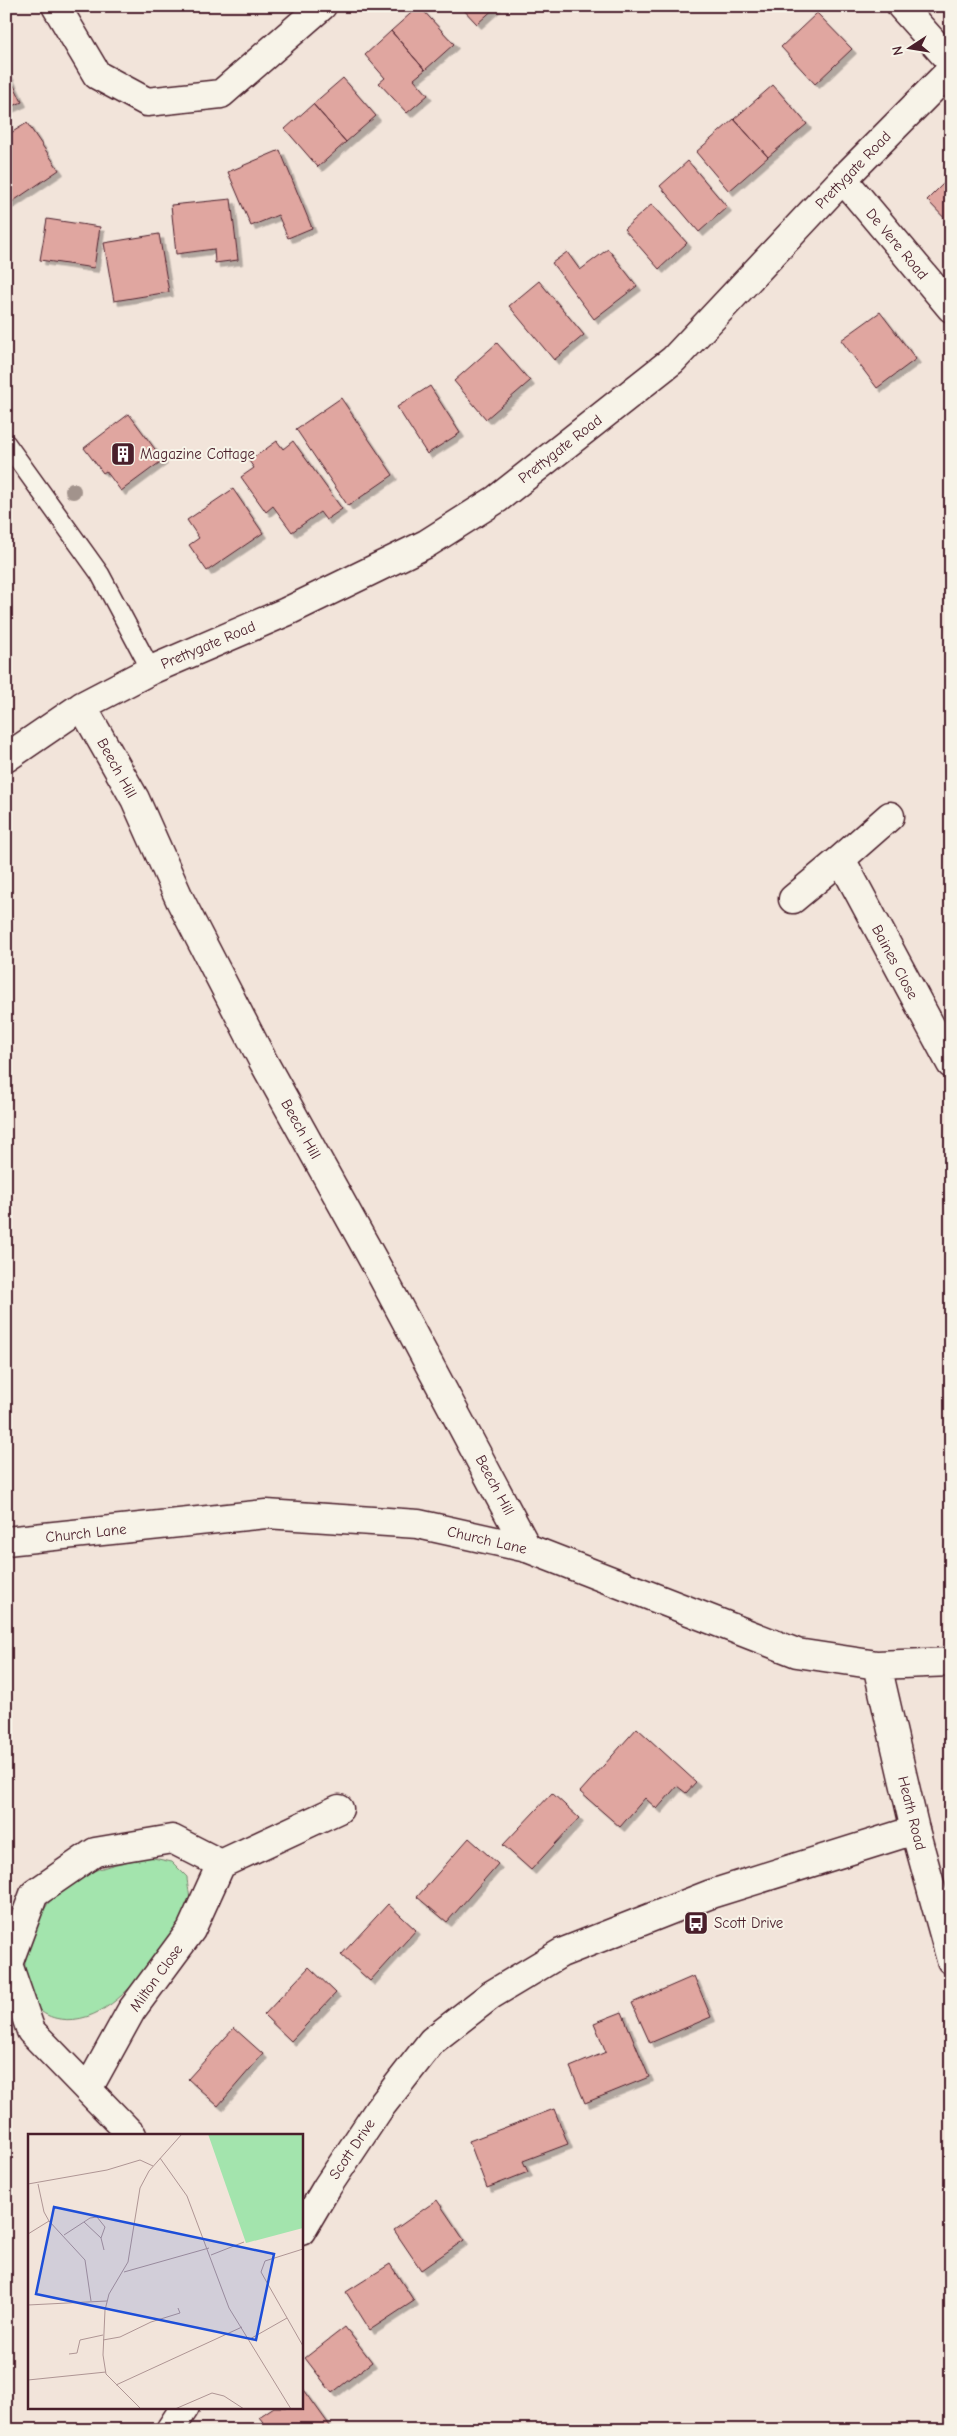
<svg xmlns="http://www.w3.org/2000/svg" width="957" height="2436" viewBox="0 0 957 2436" font-family="'Comic Neue',sans-serif">
<style>
.green{fill:#a3e4ad;stroke:#76826c}
.building{fill:#e0a6a0;stroke:#4a1f2b;filter:url(#shadow)}
.lines{fill:none;stroke-linecap:round;stroke-linejoin:round}
.service-casing{stroke:#4a1f2b;stroke-width:21}
.minor-casing{stroke:#4a1f2b;stroke-width:31}
.tertiary-casing{stroke:#4a1f2b;stroke-width:31}
.service{stroke:#f7f3e8;stroke-width:18}
.minor{stroke:#f7f3e8;stroke-width:28}
.tertiary{stroke:#f7f3e8;stroke-width:28}
.tree{fill:#a2938c}
.labels{text-anchor:middle;stroke-width:4;stroke-linejoin:round;paint-order:stroke}
.street-label{font-size:15px;fill:#4a1f2b;stroke:#f7f3e8}
.poi-label{font-size:15px;fill:#4a1f2b;stroke:#f7f3e8;text-anchor:start}
.inset-road{fill:none;stroke:#af9594;stroke-width:1}
.view{fill:#1d4ed8;fill-opacity:0.15;stroke:#1d4ed8;stroke-width:2.5}
.inset-edge{fill:none;stroke:#4a1f2b;stroke-width:2.5}
</style>
<defs>
<filter id="shadow"><feDropShadow dx="4.5" dy="4.5" stdDeviation="0" flood-color="#0004"/></filter>
</defs>
<rect width="100%" height="100%" fill="#f2e4da"/>
<filter id="ink" filterUnits="userSpaceOnUse"><feTurbulence type="fractalNoise" baseFrequency=".02" numOctaves="2"/><feDisplacementMap in="SourceGraphic" scale="10" xChannelSelector="R" yChannelSelector="G"/><feConvolveMatrix kernelMatrix="1 2 1 2 8 2 1 2 1" color-interpolation-filters="sRGB"/></filter>
<g filter="url(#ink)">
<path class="green" d="M 149,1857 L 172,1862 L 187,1877 C 187,1885 191,1896 189,1903 C 184,1920 159,1949 149,1964 C 130,1991 97,2025 60,2019 C 52,2018 42,2014 37,2007 C 33,2001 27,1987 25,1979 C 21,1952 41,1904 63,1887 C 88,1869 119,1863 149,1857 Z"/>
<path class="building" d="M 419,6 L 454,44 L 425,70 L 391,31 Z
M 460,6 L 497,6 L 477,24 Z
M 817,13 L 852,49 L 815,84 L 781,47 Z
M 391,31 L 425,70 L 414,79 L 428,95 L 407,113 L 379,83 L 385,78 L 365,55 Z
M 6,69 L 22,102 L 6,109 Z
M 343,78 L 376,116 L 346,142 L 313,104 Z
M 773,85 L 807,124 L 768,157 L 734,119 Z
M 313,104 L 346,142 L 318,167 L 285,129 Z
M 734,119 L 768,157 L 729,191 L 696,152 Z
M 27,123 L 59,170 L 9,204 L 6,200 L 6,136 Z
M 280,150 L 312,228 L 288,238 L 278,215 L 251,226 L 228,172 Z
M 688,161 L 727,207 L 699,232 L 660,186 Z
M 951,176 L 951,225 L 927,200 Z
M 231,199 L 238,260 L 215,263 L 214,249 L 176,254 L 171,205 Z
M 652,204 L 687,243 L 659,269 L 624,229 Z
M 47,219 L 100,227 L 94,268 L 40,260 Z
M 159,234 L 169,292 L 114,301 L 104,243 Z
M 608,249 L 637,286 L 594,319 L 552,263 L 567,252 L 580,270 Z
M 539,281 L 584,335 L 554,360 L 509,306 Z
M 880,312 L 916,359 L 877,388 L 841,340 Z
M 497,343 L 530,381 L 486,419 L 454,381 Z
M 430,386 L 460,433 L 427,454 L 397,407 Z
M 341,398 L 393,475 L 348,506 L 296,429 Z
M 129,414 L 163,460 L 121,491 L 106,471 L 103,473 L 84,448 Z
M 277,441 L 283,449 L 293,441 L 342,509 L 326,520 L 320,512 L 292,532 L 273,506 L 266,512 L 241,477 L 254,468 L 249,461 Z
M 233,489 L 263,533 L 207,571 L 189,545 L 199,538 L 187,520 Z
M 637,1728 L 696,1782 L 686,1793 L 677,1786 L 657,1809 L 645,1798 L 620,1827 L 580,1792 Z
M 552,1793 L 579,1818 L 531,1870 L 503,1845 Z
M 469,1838 L 498,1864 L 447,1922 L 417,1897 Z
M 388,1904 L 416,1930 L 370,1981 L 341,1955 Z
M 309,1967 L 336,1993 L 291,2041 L 264,2015 Z
M 694,1976 L 711,2017 L 650,2043 L 632,2003 Z
M 622,2012 L 649,2077 L 585,2103 L 570,2067 L 606,2052 L 594,2023 Z
M 234,2028 L 263,2054 L 218,2106 L 188,2079 Z
M 554,2109 L 568,2144 L 523,2161 L 528,2172 L 487,2188 L 469,2141 Z
M 437,2200 L 464,2240 L 421,2270 L 394,2230 Z
M 390,2264 L 414,2301 L 370,2330 L 346,2292 Z
M 345,2327 L 372,2362 L 332,2393 L 305,2358 Z
M 302,2387 L 330,2426 L 324,2430 L 269,2430 L 259,2417 L 274,2407 L 301,2407 Z"/>
<g class="lines">
<defs>
<path id="service" d="M 6,443 L 100,574 L 151,670"/>
<path id="minor" d="M 56,6 L 97,75 L 147,102 L 221,94 L 322,6
M 901,6 L 951,62
M 843,179 L 951,308
M 82,706 L 135,799 L 180,900 L 263,1061 L 381,1274 L 527,1548
M 6,758 L 82,706 L 151,670 L 286,612 L 426,544 L 497,499 L 673,360 L 843,179 L 951,70
M 841,859 L 890,816
M 793,899 L 841,859 L 951,1064
M 88,2089 L 131,2011 L 191,1930 L 221,1864 L 339,1809
M 132,2135 L 31,2031 L 8,1964 L 34,1894 L 95,1852 L 172,1839 L 221,1864
M 301,2231 L 327,2187 L 379,2109 L 432,2041 L 491,1995 L 561,1953 L 711,1894 L 915,1830
M 170,2430 L 185,2407"/>
<path id="tertiary" d="M 6,1541 L 266,1514 L 418,1524 L 527,1548 L 797,1653 L 877,1665 L 951,1662
M 877,1665 L 915,1830 L 951,1960"/>
</defs>
<use href="#service" class="service-casing"/>
<use href="#minor" class="minor-casing"/>
<use href="#tertiary" class="tertiary-casing"/>
<use href="#service" class="service"/>
<use href="#minor" class="minor"/>
<use href="#tertiary" class="tertiary"/>
</g>
<circle class="tree" cx="73" cy="491" r="8"/>
</g>
<defs>
<symbol id="building-square" viewBox="-11 -11 22 22"><rect x="-9" y="-9" width="18" height="18" rx="4" fill="#4a1f2b" stroke="#f7f3e8"/><path d="M-4-6H4V6H1V3H-1V6H-4ZM-2.5-4.3h1.7v1.8h-1.7ZM.8-4.3h1.7v1.8H.8ZM-2.5-1h1.7V.8h-1.7ZM.8-1h1.7V.8H.8Z" fill="#fff"/></symbol>
<symbol id="bus-square" viewBox="-11 -11 22 22"><rect x="-9" y="-9" width="18" height="18" rx="4" fill="#4a1f2b" stroke="#f7f3e8"/><path d="M-5-6H5V4H4V6H2V4H-2V6H-4V4H-5ZM-3.5-4V0h7V-4ZM-3.5 1.2v1.5H-2V1.2ZM2 1.2v1.5H3.5V1.2Z" fill="#fff"/></symbol>
</defs>
<g fill-rule="evenodd">
<use href="#building-square" x="109" y="440" width="28" height="28"/>
<use href="#bus-square" x="682" y="1909" width="28" height="28"/>
</g>
<g class="labels">
<g class="street-label">
<text transform="translate(853 170) rotate(-46)" y="5">Prettygate Road</text>
<text transform="translate(897 244) rotate(50)" y="5">De Vere Road</text>
<text transform="translate(560 449) rotate(-38)" y="5">Prettygate Road</text>
<text transform="translate(208 645) rotate(-23)" y="5">Prettygate Road</text>
<text transform="translate(117 768) rotate(61)" y="5">Beech Hill</text>
<text transform="translate(895 962) rotate(62)" y="5">Baines Close</text>
<text transform="translate(301 1129) rotate(61)" y="5">Beech Hill</text>
<text transform="translate(495 1485) rotate(62)" y="5">Beech Hill</text>
<text transform="translate(86 1533) rotate(-6)" y="5">Church Lane</text>
<text transform="translate(487 1540) rotate(13)" y="5">Church Lane</text>
<text transform="translate(912 1813) rotate(76)" y="5">Heath Road</text>
<text transform="translate(156 1978) rotate(-54)" y="5">Milton Close</text>
<text transform="translate(352 2149) rotate(-56)" y="5">Scott Drive</text>
</g>
<g class="poi-label">
<text x="140" y="459">Magazine Cottage</text>
<text x="714" y="1928">Scott Drive</text>
</g>
</g>
<g transform="translate(28 2134)">
<rect width="275" height="275" fill="#f2e4da"/>
<path d="M 180,0 L 275,0 L 275,94 L 218,109 Z" fill="#a3e4ad"/>
<path class="inset-road" d="M 132,24 L 159,62 L 201,174 L 263,275M 0,50 L 79,36 L 112,26 L 125,32M 10,50 L 16,78 L 21,87 L 57,126 L 63,167M 56,88 L 73,104 L 76,116M 0,100 L 21,87M 36,101 L 62,84 L 69,83 L 77,93 L 73,104M 275,115 L 237,127 L 233,138 L 275,212M 183,121 L 216,108M 96,138 L 181,114M 0,171 L 79,167M 222,205 L 259,184M 75,206 L 92,203 L 123,188 L 152,179 L 150,174M 41,220 L 49,219 L 52,206 L 75,201M 0,246 L 78,238M 88,251 L 214,193M 113,275 L 78,240 L 75,221 L 77,176 L 81,160 L 100,128 L 112,54 L 121,37 L 154,0M 147,275 L 184,259 L 196,262 L 216,275"/>
<path class="view" d="M 26,73 L 246,120 L 228,206 L 8,160 Z"/>
<rect width="275" height="275" class="inset-edge"/>
</g>
<rect width="957" height="2436" fill="none" stroke="#f7f3e8" stroke-width="25"/>
<rect x="12" y="12" width="932" height="2411" fill="none" stroke="#4a1f2b" stroke-width="2" filter="url(#ink)"/>
<g transform="translate(910 48) rotate(258)" stroke="#f7f3e8" stroke-width="4" paint-order="stroke">
<path d="M0-4L9 19L0 12L-9 19Z" fill="#4a1f2b"/>
<text y="-8" font-size="14" font-weight="bold" text-anchor="middle" fill="#4a1f2b">N</text>
</g>
</svg>
